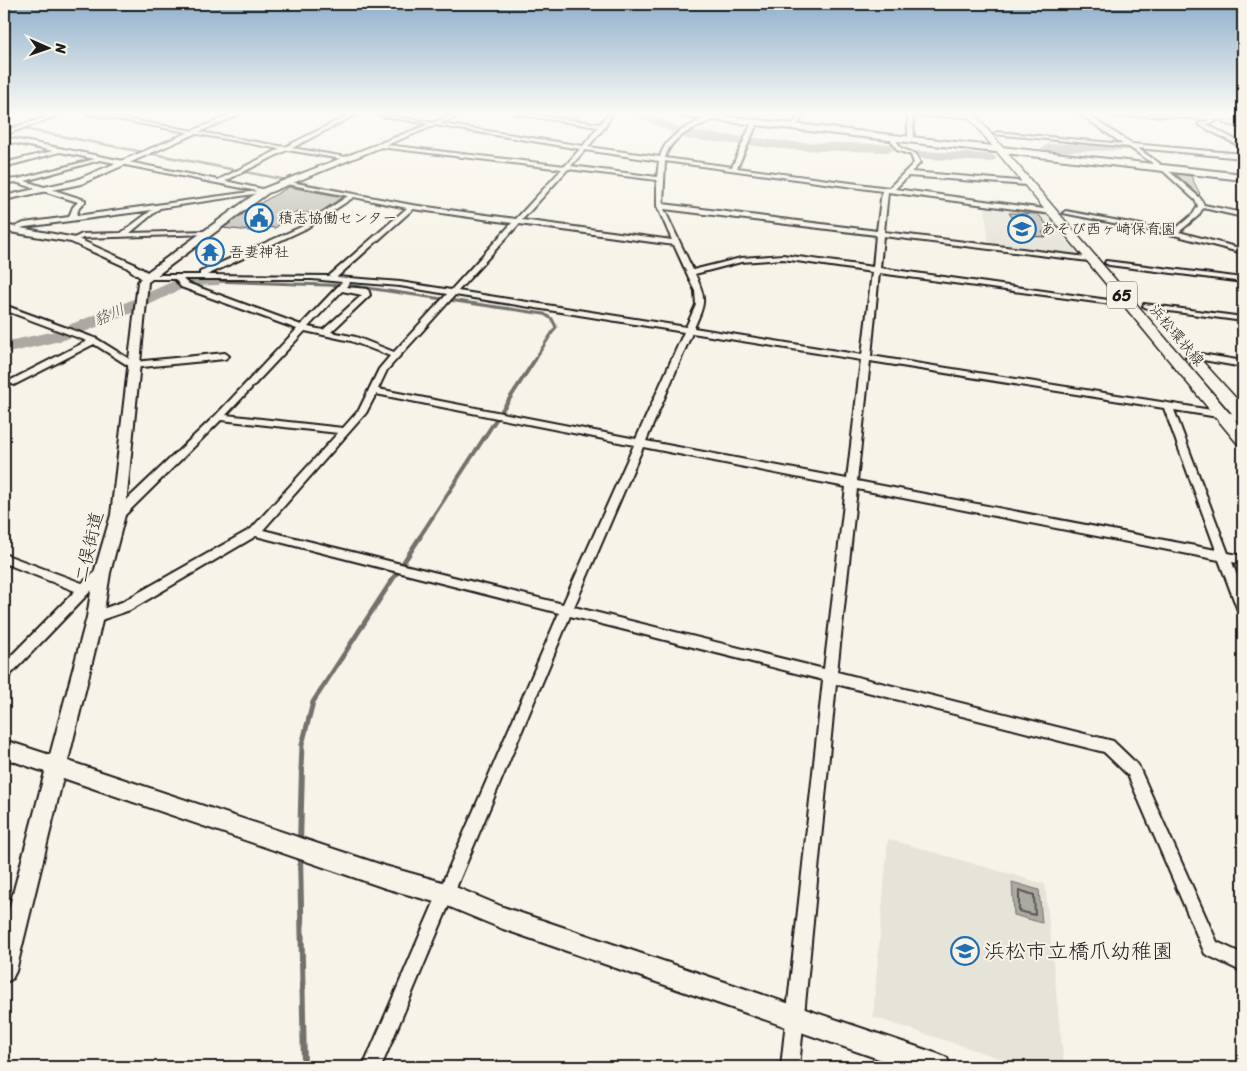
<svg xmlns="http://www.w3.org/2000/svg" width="1247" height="1071" viewBox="0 0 1247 1071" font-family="Sriracha,'Klee One',sans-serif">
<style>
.built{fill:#e6e3d9}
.water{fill:#aca9a2;stroke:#72716c}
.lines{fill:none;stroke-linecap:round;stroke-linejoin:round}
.shore{stroke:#565452;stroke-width:2}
.stream-far4{stroke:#72716c;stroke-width:2.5}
.stream-far3{stroke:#72716c;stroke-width:3}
.stream-far2{stroke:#72716c;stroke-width:4}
.stream-far1{stroke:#72716c;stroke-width:5}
.stream{stroke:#72716c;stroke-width:6}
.river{fill:#aca9a2;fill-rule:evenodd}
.building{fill:#c0beb5;stroke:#1c1c1c}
.minor-casing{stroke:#1c1c1c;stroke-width:4}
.tertiary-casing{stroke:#1c1c1c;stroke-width:4}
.primary-casing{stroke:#1c1c1c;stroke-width:3}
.trunk-casing{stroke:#1c1c1c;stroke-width:4}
.minor{fill:#f7f3e8;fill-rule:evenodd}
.tertiary{fill:#f7f3e8;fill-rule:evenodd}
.primary{fill:#f7f3e8;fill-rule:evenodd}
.trunk{fill:#f7f3e8;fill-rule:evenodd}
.rail{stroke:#1c1c1c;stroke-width:3}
.labels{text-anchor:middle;stroke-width:4;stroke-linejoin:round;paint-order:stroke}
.far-poi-label{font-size:15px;fill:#1c1c1c;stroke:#f7f3e8;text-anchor:start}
.far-street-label{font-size:15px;fill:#1c1c1c;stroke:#f7f3e8}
.shield{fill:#f7f3e8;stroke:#5e5c59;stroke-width:1}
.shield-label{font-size:16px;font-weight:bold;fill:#1c1c1c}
.far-water-label{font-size:16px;font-style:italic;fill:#565452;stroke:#f7f3e8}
.street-label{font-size:18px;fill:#1c1c1c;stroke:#f7f3e8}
.near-poi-label{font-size:21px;fill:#1c1c1c;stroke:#f7f3e8;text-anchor:start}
</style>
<rect width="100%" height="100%" fill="#f7f3e8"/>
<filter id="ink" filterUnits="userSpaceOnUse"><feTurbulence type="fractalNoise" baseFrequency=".02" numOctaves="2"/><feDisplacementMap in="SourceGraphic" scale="10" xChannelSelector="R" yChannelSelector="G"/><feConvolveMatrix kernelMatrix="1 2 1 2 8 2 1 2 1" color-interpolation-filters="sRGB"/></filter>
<g filter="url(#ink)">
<path class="built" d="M 985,205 L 1044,212 L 1079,255 L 989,246 Z
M 888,839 L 1045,884 L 1064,1067 L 1027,1067 L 873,1017 Z"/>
<path class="water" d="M 1012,882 L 1039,890 L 1042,923 L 1014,915 Z"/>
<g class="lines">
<path class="shore" d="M 1019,890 L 1034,895 L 1035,915 L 1019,911 Z"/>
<path class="stream-far4" d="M 512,114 L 550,119
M 573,119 L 578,114
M 4,125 L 354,193"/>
<path class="stream-far3" d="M 213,281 L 354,286 L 544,314 L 552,319 L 556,327 L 535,359"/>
<path class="stream-far2" d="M 419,538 L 536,358"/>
<path class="stream-far1" d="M 301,770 L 302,745 L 313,702 L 420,537"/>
<path class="stream" d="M 300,843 L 302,769
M 300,854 L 304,1067"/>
<path class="river" d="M 635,114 L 648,114 L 687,131 L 793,142 L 890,144 L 896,148 L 890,152 L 793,150 L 687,139 L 636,116 Z
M 1129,143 L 1135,147 L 1133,150 L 1048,152 L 1042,148 L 1048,144 Z
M 917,151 L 991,154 L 997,158 L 991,162 L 912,158 L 911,155 L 912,152 Z
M 185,276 L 219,277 L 221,281 L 219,285 L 188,286 L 132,313 L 64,340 L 4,354 L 4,342 L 51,332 L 120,305 Z"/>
</g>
<path class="building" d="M 1176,174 L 1191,176 L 1200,194 L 1199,195 Z
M 289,187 L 343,197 L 317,214 L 297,212 L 275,228 L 266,227 L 260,232 L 223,228 L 250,209 Z
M 1009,213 L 1038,214 L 1053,232 L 1042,232 L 1046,237 L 1026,236 Z"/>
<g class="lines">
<defs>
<path id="minor" d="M 55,114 L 62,114 L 4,135 L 4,131 Z
M 88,114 L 97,114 L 285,147 L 351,114 L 357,114 L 292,148 L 346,157 L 348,160 L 287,150 L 225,181 L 267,190 L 267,192 L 160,208 L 130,233 L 207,231 L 209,232 L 209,234 L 83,238 L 73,242 L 70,240 L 82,234 L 121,233 L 152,210 L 25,227 L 12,230 L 12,228 L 24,223 L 69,217 L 73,207 L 78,202 L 15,182 L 4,184 L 4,180 L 18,179 L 95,159 L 60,152 L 4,167 L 4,163 L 53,151 L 4,141 L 4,137 L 218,180 L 280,149 ZM 100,160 L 257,191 L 76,216 L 79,208 L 85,202 L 85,200 L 25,181 Z
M 379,114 L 583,146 L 598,127 L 517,114 L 527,114 L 600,124 L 608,114 L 612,114 L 605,127 L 588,147 L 660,157 C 666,134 693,123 714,115 L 716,118 C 696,128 671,135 665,158 L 732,167 L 752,122 L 755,120 L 758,122 L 737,168 L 889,188 L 914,163 L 911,155 L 897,150 L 890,138 L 893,136 L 901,148 L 916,154 L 920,163 L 911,172 L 1029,182 L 1030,183 L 1027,185 L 908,176 L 895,189 L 1052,210 L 1055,212 L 1052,214 L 888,192 L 884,232 L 1094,258 L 1097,258 L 1097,262 L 883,236 L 880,268 L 1130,303 L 1133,303 L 1133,307 L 879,273 L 871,356 L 1243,415 L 1243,421 L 1174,410 L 1228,553 L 1243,556 L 1243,564 L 1232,562 L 1243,592 L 1243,613 L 1239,612 L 1237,608 L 1219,560 L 857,489 L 837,672 L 1113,741 L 1138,765 L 1217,942 L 1243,954 L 1243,972 L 1205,954 L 1128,775 L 1104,752 L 836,684 L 799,1067 L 781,1067 L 823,680 L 570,616 L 381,1067 L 363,1067 L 559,613 L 256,536 L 130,610 L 95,622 L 91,621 L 89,617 L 91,613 L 122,602 L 251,529 L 338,433 L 221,420 L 122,518 L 114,518 L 113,515 L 114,512 L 216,415 L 297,329 L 181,287 L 175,279 L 144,279 L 144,275 L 200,275 L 200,272 L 301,227 L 348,196 L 287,184 L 284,182 L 285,181 L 412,205 L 516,219 L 562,169 L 380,147 L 378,144 L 565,166 L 580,149 L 381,116 ZM 585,150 L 659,161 L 657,177 L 571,166 ZM 665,161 L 882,191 L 877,231 L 663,204 ZM 568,169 L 657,180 L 657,206 L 672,240 L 522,220 ZM 354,197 L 407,208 L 329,276 L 207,275 L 305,229 ZM 413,209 L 512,223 L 451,290 L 400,282 L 337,277 ZM 664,209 L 876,235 L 873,267 L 783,255 L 741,258 L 693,270 ZM 519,224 L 674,245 L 695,291 L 696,305 L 686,327 L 458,291 ZM 783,259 L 872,272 L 862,355 L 694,328 C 705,303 707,300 695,274 L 741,262 ZM 183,279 L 312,279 L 342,282 L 301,325 L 187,283 ZM 350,282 L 400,286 L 447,294 L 394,352 L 356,337 L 331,332 L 370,295 L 368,289 L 346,287 ZM 342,291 L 362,295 L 323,330 L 308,327 ZM 455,295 L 684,332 L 636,439 L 378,389 L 387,370 ZM 305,331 L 351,341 L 390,356 L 379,369 L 359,410 L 343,428 L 226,415 ZM 692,333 L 861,360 L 847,479 L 646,441 ZM 870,361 L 1164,408 L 1216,550 L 857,481 ZM 376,394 L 634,445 L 563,604 L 263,530 L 366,413 ZM 643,447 L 846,487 L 824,669 L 574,607 Z
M 800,114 L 805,114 L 797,124 L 793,124 Z
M 908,114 L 972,114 L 975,115 L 972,117 L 913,116 L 914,137 L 911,139 L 908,137 Z
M 1080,114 L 1086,114 L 1132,144 L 1243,154 L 1243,158 L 1137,148 L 1159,163 L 1160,164 L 1157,166 L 1129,147 L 994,134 L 997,132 L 1123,144 Z
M 1109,114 L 1243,115 L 1243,119 L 1218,120 L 1167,116 L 1112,116 Z
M 1213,119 L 1215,122 L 1206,124 L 1243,144 L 1243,148 L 1198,124 Z
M 1226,120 L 1243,124 L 1243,128 L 1224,123 Z
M 1163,166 L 1200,198 L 1204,205 L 1243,213 L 1243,217 L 1203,208 L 1198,216 L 1179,232 L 1243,249 L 1243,253 L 1174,235 L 1063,213 L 1066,211 L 1173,231 L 1193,214 L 1198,206 L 1195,200 L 1161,169 L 1160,168 Z
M 1106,261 L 1243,278 L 1243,282 L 1109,265 L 1105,263 Z
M 1144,304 L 1243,317 L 1243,321 L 1147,308 L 1143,306 Z
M 4,305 L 97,339 L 134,362 L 225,353 L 229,356 L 225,359 L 132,368 L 94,344 L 14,385 L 9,382 L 11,380 L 87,341 L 4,310 Z
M 1189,352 L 1243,361 L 1243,367 L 1186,357 L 1186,353 Z
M 4,554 L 82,583 L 98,570 L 106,570 L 108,573 L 9,676 L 4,678 L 4,663 L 75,591 L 4,563 Z"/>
<path id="tertiary" d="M 232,114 L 240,114 L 81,184 L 4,200 L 4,196 L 76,180 Z
M 455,114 L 463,114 L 268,193 L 148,282 L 125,515 L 110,573 L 103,617 L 68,761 L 385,866 L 446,883 L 503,907 L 938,1054 L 947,1058 L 951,1067 L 902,1067 L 503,929 L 445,905 L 385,888 L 63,778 L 16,971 L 12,979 L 4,983 L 4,928 L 45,772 L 4,758 L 4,740 L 50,755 L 87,617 L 94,573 L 111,515 L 138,282 L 141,278 L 126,267 L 71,242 L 4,231 L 4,225 L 76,238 L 132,263 L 147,272 L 262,189 Z"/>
<path id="primary" d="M 966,114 L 974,114 L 1243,429 L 1243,444 L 1237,443 Z
M 1197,360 L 1202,361 L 1243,406 L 1243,420 L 1237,419 L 1192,367 L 1190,364 L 1192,361 Z"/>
<path id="trunk" d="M 680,114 L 705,114 L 1243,174 L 1243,180 L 685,117 Z"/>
</defs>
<use href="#minor" class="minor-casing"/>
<use href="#tertiary" class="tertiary-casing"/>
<use href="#primary" class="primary-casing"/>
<use href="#trunk" class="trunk-casing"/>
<use href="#minor" class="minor"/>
<use href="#tertiary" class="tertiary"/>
<use href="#primary" class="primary"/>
<use href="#trunk" class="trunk"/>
<path class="rail" d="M 4,467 L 4,493"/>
</g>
</g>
<linearGradient id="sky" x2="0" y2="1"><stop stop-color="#90b0cc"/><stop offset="0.43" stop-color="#fbfaf5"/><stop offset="1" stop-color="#fbfaf5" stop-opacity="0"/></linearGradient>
<rect width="1247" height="263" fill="url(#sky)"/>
<defs>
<symbol id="civic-ring" viewBox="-11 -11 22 22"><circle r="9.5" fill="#f7f3e8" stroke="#1f6fb2" stroke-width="1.5"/><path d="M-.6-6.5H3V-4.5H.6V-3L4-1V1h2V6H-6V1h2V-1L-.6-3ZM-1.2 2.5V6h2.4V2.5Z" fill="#1f6fb2"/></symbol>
<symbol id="school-ring" viewBox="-11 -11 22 22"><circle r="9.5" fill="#f7f3e8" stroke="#1f6fb2" stroke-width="1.5"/><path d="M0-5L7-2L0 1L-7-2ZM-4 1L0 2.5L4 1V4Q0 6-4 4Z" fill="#1f6fb2"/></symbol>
<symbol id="temple-ring" viewBox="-11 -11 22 22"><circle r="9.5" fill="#f7f3e8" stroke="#1f6fb2" stroke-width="1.5"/><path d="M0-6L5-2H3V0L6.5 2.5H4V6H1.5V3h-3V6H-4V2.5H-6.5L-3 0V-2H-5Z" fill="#1f6fb2"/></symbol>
</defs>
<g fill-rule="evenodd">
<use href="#civic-ring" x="243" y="202" width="32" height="32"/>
<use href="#school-ring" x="1006" y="213" width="32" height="32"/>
<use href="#temple-ring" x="194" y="236" width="32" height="32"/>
<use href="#school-ring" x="949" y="935" width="32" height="32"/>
</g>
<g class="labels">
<g class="far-poi-label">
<text x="278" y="223">積志協働センター</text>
<text x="1041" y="234">あそび西ヶ崎保育園</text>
<text x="229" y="257">吾妻神社</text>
</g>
<g class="far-street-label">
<text transform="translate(1177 335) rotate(50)" y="5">浜松環状線</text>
</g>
<rect class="shield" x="1107" y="281.5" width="30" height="27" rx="4"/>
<g class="shield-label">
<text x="1122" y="301">65</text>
</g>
<g class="far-water-label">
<text transform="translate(109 314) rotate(-23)" y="6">貉川</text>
</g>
<g class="street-label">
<text transform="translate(89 547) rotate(-77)" y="6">二俣街道</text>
</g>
<g class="near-poi-label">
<text x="984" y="958">浜松市立橋爪幼稚園</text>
</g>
</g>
<rect width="1247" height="1071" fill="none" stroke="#f7f3e8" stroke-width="20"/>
<rect x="10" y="10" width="1227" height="1051" fill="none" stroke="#1c1c1c" stroke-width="2" filter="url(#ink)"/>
<g transform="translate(48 48) rotate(92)" stroke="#f7f3e8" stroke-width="4" paint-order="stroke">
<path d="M0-4L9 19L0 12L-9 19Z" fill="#1c1c1c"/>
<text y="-8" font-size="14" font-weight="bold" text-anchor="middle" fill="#1c1c1c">N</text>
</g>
</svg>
